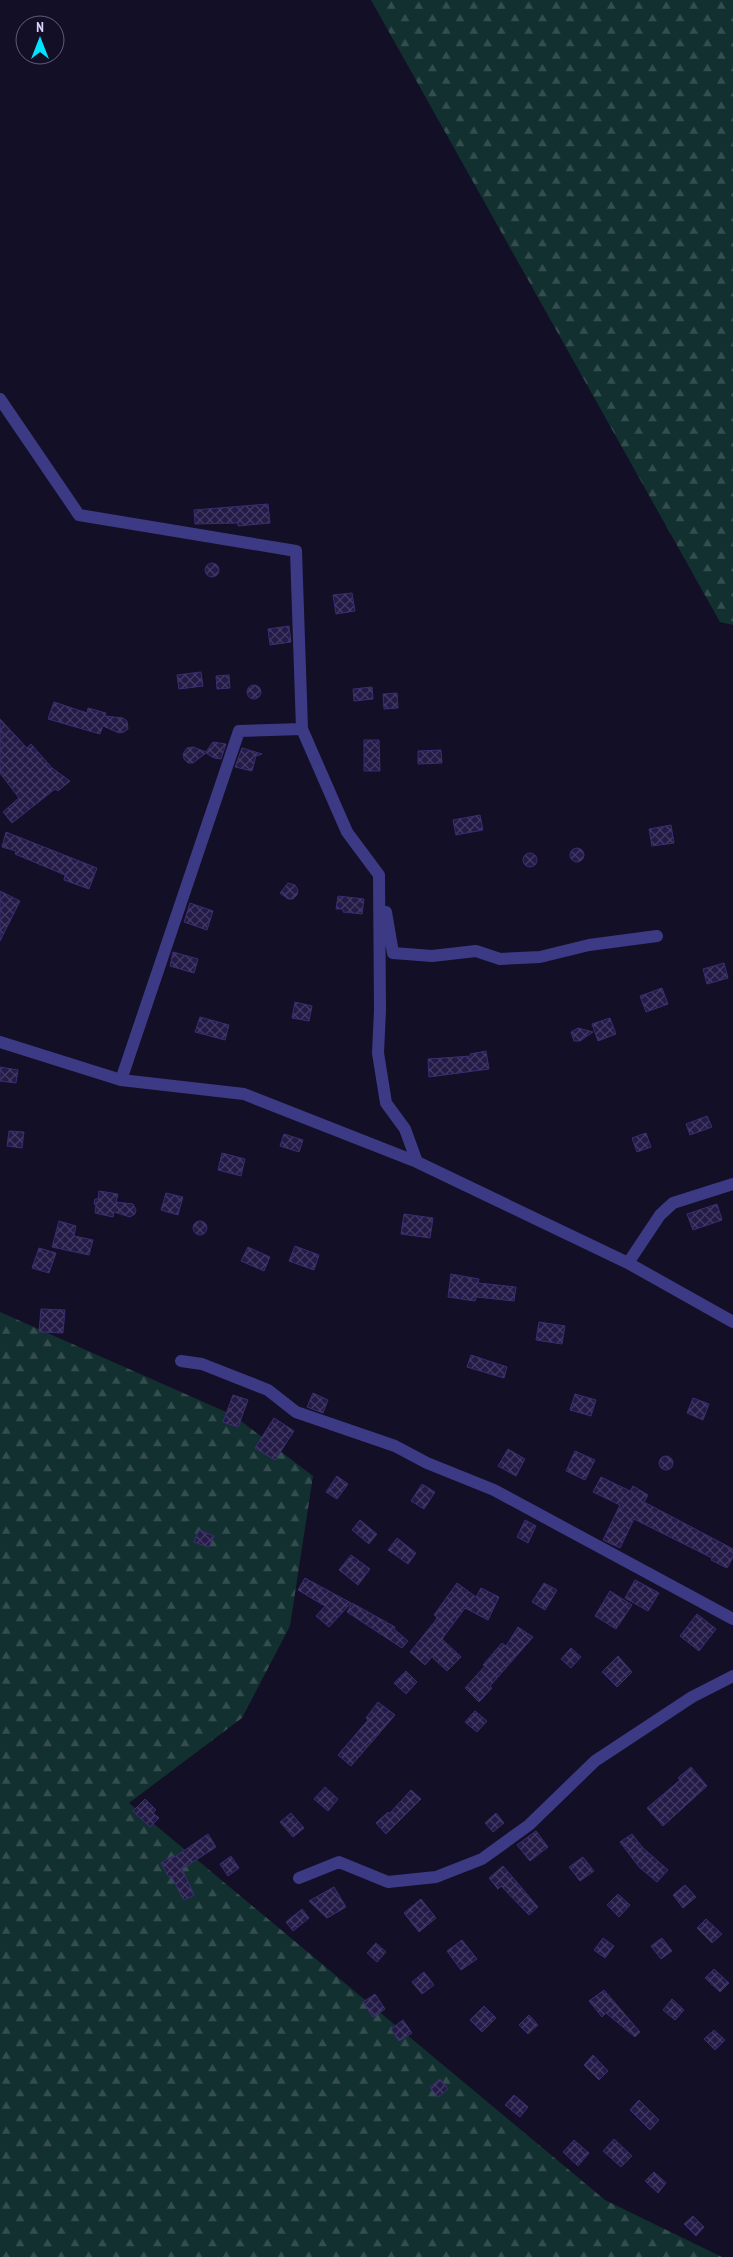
<svg xmlns="http://www.w3.org/2000/svg" width="733" height="2257" viewBox="0 0 733 2257" font-family="'PT Sans Narrow',sans-serif">
<style>
.forest{fill:url(#forest-firs)}
.building{fill:url(#building-cross-hatch);stroke:#3b2d73}
.lines{fill:none;stroke-linecap:round;stroke-linejoin:round}
.minor{stroke:#3d3a85;stroke-width:12}
</style>
<defs>
<pattern id="forest-firs" width="22" height="20" patternUnits="userSpaceOnUse" patternTransform="scale(1.25)"><rect width="22" height="20" fill="#12302f"/><path d="M5 1l3.5 6h-7zM16 11l3.5 6h-7z" fill="#344d4e"/></pattern>
<pattern id="building-cross-hatch" width="8" height="8" patternUnits="userSpaceOnUse" patternTransform="scale(1.25)"><rect width="8" height="8" fill="#241b47"/><path d="M0 0l8 8M0 8l8-8" fill="none" stroke="#433b63"/></pattern>
</defs>
<rect width="100%" height="100%" fill="#130f26"/>
<path class="forest" d="M 371,0 L 733,0 L 733,625 L 720,622 Z
M 0,1312 L 233,1415 L 313,1476 L 290,1626 L 242,1718 L 129,1803 L 605,2200 L 722,2257 L 0,2257 Z"/>
<path class="building" d="M 268,504 L 270,523 L 238,526 L 238,523 L 195,524 L 194,510 Z
M205 570a7 7 0 1 1 14 0a7 7 0 1 1-14 0Z
M 352,593 L 355,611 L 336,614 L 333,595 Z
M 289,626 L 291,642 L 270,645 L 268,629 Z
M 201,672 L 203,686 L 179,689 L 177,675 Z
M 229,675 L 230,688 L 217,689 L 216,676 Z
M247 692a7 7 0 1 1 14 0a7 7 0 1 1-14 0Z
M 372,687 L 373,699 L 354,701 L 353,689 Z
M 397,693 L 398,708 L 384,709 L 383,694 Z
M 54,702 L 87,713 L 88,708 L 106,713 L 105,716 L 123,718 L 127,721 L 128,729 L 124,732 L 119,733 L 103,726 L 100,734 L 48,719 Z
M 0,719 L 27,748 L 31,744 L 52,768 L 70,781 L 58,791 L 55,789 L 12,823 L 3,812 L 19,798 L 0,773 Z
M 364,740 L 379,740 L 380,771 L 364,771 Z
M 213,742 L 226,744 L 221,759 L 214,758 L 206,753 L 193,763 L 188,763 L 184,759 L 183,754 L 187,748 L 193,747 L 206,752 Z
M 242,748 L 262,754 L 256,756 L 252,771 L 235,767 Z
M 441,750 L 442,763 L 418,764 L 418,751 Z
M 480,815 L 483,830 L 456,835 L 453,820 Z
M 671,825 L 674,843 L 652,846 L 649,829 Z
M 6,832 L 97,868 L 89,889 L 64,880 L 65,875 L 15,854 L 16,851 L 2,847 Z
M570 855a7 7 0 1 1 14 0a7 7 0 1 1-14 0Z
M523 860a7 7 0 1 1 14 0a7 7 0 1 1-14 0Z
M 288,883 L 295,885 L 298,890 L 297,895 L 293,899 L 288,899 L 280,893 Z
M 0,891 L 20,901 L 0,941 Z
M 338,896 L 364,899 L 362,914 L 343,912 L 343,909 L 336,909 Z
M 190,903 L 213,911 L 207,930 L 184,922 Z
M 173,952 L 198,959 L 194,973 L 170,966 Z
M 724,963 L 728,978 L 707,984 L 703,969 Z
M 662,988 L 668,1004 L 646,1012 L 640,996 Z
M 295,1002 L 312,1006 L 309,1021 L 292,1018 Z
M 200,1017 L 229,1025 L 225,1040 L 195,1032 Z
M 610,1018 L 616,1034 L 598,1041 L 592,1024 Z
M 578,1028 L 593,1032 L 580,1041 L 574,1041 L 571,1032 Z
M 486,1051 L 489,1069 L 429,1077 L 428,1059 L 471,1056 L 470,1054 Z
M 0,1067 L 18,1070 L 16,1083 L 0,1081 Z
M 707,1116 L 712,1127 L 690,1135 L 686,1124 Z
M 9,1131 L 24,1132 L 22,1148 L 7,1146 Z
M 646,1133 L 651,1147 L 637,1152 L 632,1138 Z
M 284,1134 L 303,1140 L 299,1152 L 280,1146 Z
M 222,1153 L 245,1159 L 241,1176 L 218,1170 Z
M 99,1191 L 118,1194 L 116,1202 L 133,1204 L 136,1210 L 135,1214 L 130,1217 L 114,1212 L 113,1217 L 95,1213 L 96,1205 L 94,1204 L 95,1199 L 98,1199 Z
M 166,1193 L 183,1197 L 178,1215 L 161,1210 Z
M 717,1204 L 722,1220 L 693,1230 L 687,1214 Z
M 404,1214 L 433,1218 L 430,1238 L 401,1234 Z
M 59,1221 L 76,1226 L 74,1236 L 93,1240 L 89,1255 L 52,1247 Z
M193 1228a7 7 0 1 1 14 0a7 7 0 1 1-14 0Z
M 295,1246 L 319,1255 L 314,1270 L 289,1261 Z
M 248,1247 L 270,1257 L 264,1271 L 241,1261 Z
M 39,1248 L 56,1253 L 49,1273 L 32,1268 Z
M 451,1274 L 479,1279 L 478,1283 L 516,1287 L 514,1301 L 476,1297 L 475,1301 L 448,1297 Z
M 41,1309 L 65,1310 L 63,1333 L 39,1332 Z
M 539,1322 L 565,1326 L 562,1344 L 536,1340 Z
M 471,1355 L 507,1367 L 504,1378 L 467,1367 Z
M 313,1393 L 328,1400 L 323,1413 L 307,1407 Z
M 575,1394 L 596,1400 L 591,1416 L 570,1410 Z
M 233,1395 L 248,1400 L 238,1427 L 223,1422 Z
M 693,1398 L 709,1404 L 703,1420 L 687,1413 Z
M 274,1418 L 294,1431 L 275,1460 L 255,1448 Z
M 508,1449 L 525,1459 L 516,1476 L 498,1466 Z
M 575,1451 L 595,1460 L 585,1480 L 566,1471 Z
M659 1463a7 7 0 1 1 14 0a7 7 0 1 1-14 0Z
M 337,1476 L 348,1484 L 337,1499 L 326,1492 Z
M 601,1477 L 630,1491 L 633,1486 L 648,1495 L 644,1502 L 733,1549 L 733,1557 L 727,1568 L 711,1560 L 712,1558 L 634,1519 L 620,1548 L 603,1540 L 620,1505 L 593,1492 Z
M 422,1484 L 435,1492 L 424,1509 L 411,1501 Z
M 360,1520 L 377,1534 L 369,1544 L 352,1530 Z
M 525,1520 L 536,1526 L 528,1543 L 517,1537 Z
M 199,1530 L 214,1536 L 209,1547 L 194,1542 Z
M 397,1538 L 416,1553 L 408,1564 L 388,1550 Z
M 351,1555 L 370,1569 L 358,1585 L 339,1570 Z
M 305,1578 L 351,1603 L 329,1627 L 316,1616 L 325,1606 L 298,1590 Z
M 635,1580 L 659,1593 L 648,1611 L 625,1598 Z
M 457,1583 L 476,1597 L 481,1588 L 499,1597 L 488,1620 L 465,1608 L 442,1639 L 461,1657 L 447,1671 L 432,1657 L 425,1665 L 410,1652 L 436,1620 L 437,1617 L 434,1615 Z
M 544,1583 L 557,1590 L 545,1610 L 532,1602 Z
M 610,1591 L 632,1605 L 616,1629 L 595,1616 Z
M 352,1603 L 395,1627 L 394,1629 L 408,1641 L 402,1648 L 347,1612 Z
M 697,1614 L 716,1629 L 699,1651 L 680,1636 Z
M 518,1627 L 533,1637 L 490,1686 L 492,1688 L 479,1702 L 465,1688 L 485,1666 L 483,1665 L 502,1643 L 506,1646 Z
M 571,1648 L 581,1657 L 571,1668 L 561,1659 Z
M 618,1656 L 632,1672 L 617,1687 L 602,1672 Z
M 406,1671 L 417,1682 L 406,1694 L 394,1683 Z
M 378,1702 L 395,1715 L 351,1766 L 338,1755 L 368,1720 L 366,1718 Z
M 475,1711 L 487,1721 L 477,1732 L 465,1722 Z
M 691,1767 L 707,1786 L 663,1826 L 647,1808 L 680,1780 L 678,1778 Z
M 325,1787 L 338,1799 L 328,1811 L 314,1799 Z
M 411,1790 L 421,1799 L 386,1834 L 376,1823 L 388,1812 L 389,1814 Z
M 145,1799 L 156,1810 L 153,1813 L 159,1818 L 150,1827 L 133,1811 Z
M 291,1813 L 304,1828 L 293,1837 L 280,1822 Z
M 496,1813 L 504,1823 L 493,1832 L 485,1823 Z
M 536,1831 L 548,1847 L 530,1861 L 517,1845 Z
M 208,1834 L 216,1847 L 182,1869 L 194,1895 L 184,1900 L 171,1876 L 169,1877 L 161,1863 L 174,1855 L 175,1857 Z
M 632,1834 L 642,1847 L 668,1870 L 657,1882 L 639,1867 L 620,1842 Z
M 231,1856 L 239,1868 L 228,1876 L 220,1864 Z
M 583,1857 L 594,1871 L 580,1881 L 569,1867 Z
M 503,1866 L 538,1907 L 529,1915 L 501,1886 L 498,1889 L 489,1878 Z
M 685,1885 L 696,1897 L 683,1908 L 673,1895 Z
M 334,1887 L 346,1907 L 327,1918 L 309,1901 Z
M 618,1894 L 630,1905 L 619,1917 L 607,1905 Z
M 421,1899 L 436,1918 L 419,1932 L 404,1913 Z
M 302,1909 L 309,1918 L 293,1931 L 286,1922 Z
M 706,1919 L 722,1934 L 712,1943 L 697,1928 Z
M 603,1938 L 614,1946 L 605,1958 L 594,1950 Z
M 662,1938 L 672,1951 L 661,1959 L 651,1946 Z
M 462,1940 L 477,1959 L 461,1970 L 447,1951 Z
M 376,1943 L 386,1952 L 377,1962 L 367,1953 Z
M 714,1969 L 729,1983 L 720,1992 L 705,1978 Z
M 424,1972 L 434,1985 L 422,1994 L 412,1982 Z
M 604,1990 L 640,2032 L 635,2037 L 606,2013 L 602,2017 L 589,2001 Z
M 375,1994 L 385,2009 L 373,2017 L 363,2002 Z
M 672,1999 L 684,2010 L 675,2020 L 663,2010 Z
M 484,2006 L 496,2018 L 482,2032 L 470,2020 Z
M 529,2015 L 538,2025 L 528,2034 L 519,2025 Z
M 403,2020 L 412,2033 L 399,2041 L 391,2029 Z
M 714,2030 L 725,2040 L 715,2050 L 704,2039 Z
M 593,2055 L 608,2071 L 599,2080 L 584,2065 Z
M 440,2079 L 448,2089 L 438,2097 L 430,2087 Z
M 514,2095 L 528,2107 L 520,2117 L 505,2105 Z
M 639,2100 L 659,2120 L 650,2130 L 630,2110 Z
M 614,2139 L 632,2156 L 621,2167 L 603,2151 Z
M 574,2140 L 589,2153 L 578,2166 L 563,2152 Z
M 654,2172 L 666,2183 L 658,2193 L 645,2181 Z
M 693,2216 L 704,2227 L 696,2236 L 684,2224 Z"/>
<g class="lines">
<path class="minor" d="M 0,399 L 79,515 L 296,551 L 302,729 L 347,832 L 379,875 L 380,1010 L 378,1053 L 386,1103 L 405,1129 L 417,1162
M 386,912 L 393,953 L 432,956 L 476,951 L 500,959 L 540,957 L 589,945 L 657,936
M 0,1042 L 121,1080 L 244,1094 L 417,1162 L 628,1263 L 733,1322
M 121,1080 L 239,731 L 302,729
M 628,1263 L 660,1215 L 673,1203 L 733,1184
M 181,1361 L 202,1364 L 268,1390 L 296,1412 L 395,1446 L 427,1463 L 494,1490 L 733,1619
M 299,1878 L 339,1862 L 388,1882 L 436,1877 L 482,1859 L 529,1825 L 595,1761 L 692,1697 L 733,1676"/>
</g>
<g transform="translate(40 40)"><circle r="24" fill="#130f26" stroke="#625e7d"/>
<path d="M0-4L9 19L0 12L-9 19Z" fill="#00e5ff"/>
<text y="-8" font-size="14" font-weight="bold" text-anchor="middle" fill="#d9d4ff">N</text>
</g>
</svg>
